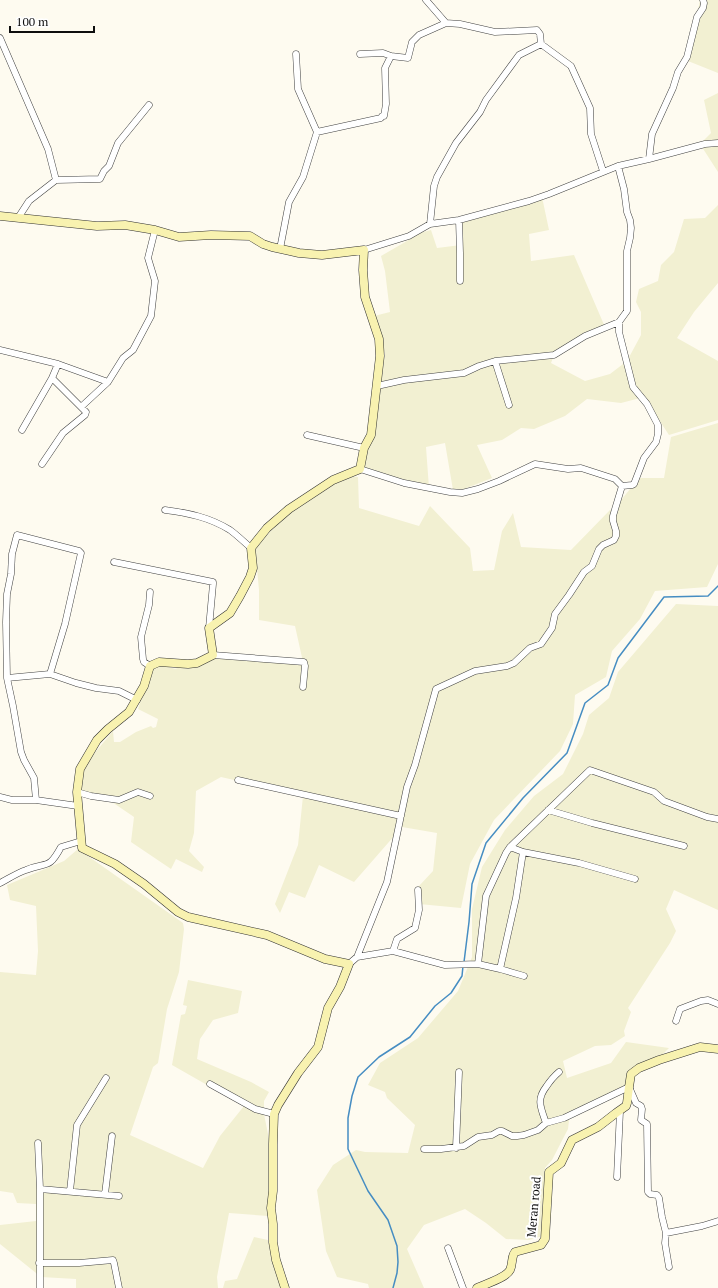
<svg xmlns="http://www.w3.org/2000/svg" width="718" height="1288" viewBox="0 0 718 1288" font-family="'PT Serif',serif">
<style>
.farmland{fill:#f2f0d2}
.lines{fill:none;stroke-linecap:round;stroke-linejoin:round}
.stream{stroke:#468dc2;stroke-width:1.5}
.street-casing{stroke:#414141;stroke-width:7}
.secondary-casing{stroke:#303030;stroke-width:9}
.street{stroke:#fff;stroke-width:6}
.secondary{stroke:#f8f2b0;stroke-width:8}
.labels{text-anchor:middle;stroke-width:4;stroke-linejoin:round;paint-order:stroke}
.street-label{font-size:12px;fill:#0e0e0e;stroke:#fff}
</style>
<rect width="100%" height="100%" fill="#fefbf0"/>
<path class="farmland" d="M 700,0 L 718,0 L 718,73 L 688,61 Z
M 718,93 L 718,172 L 700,144 L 711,133 L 704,100 Z
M 542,197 L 549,230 L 529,234 L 531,261 L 574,255 L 605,327 L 593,331 L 556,350 L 551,363 L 585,381 L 610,374 L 627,361 L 641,335 L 641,312 L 636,302 L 639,289 L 658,281 L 661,265 L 674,252 L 684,219 L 705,218 L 718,205 L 718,283 L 694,312 L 677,338 L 718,361 L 718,420 L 669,435 L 644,397 L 621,403 L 587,399 L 565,416 L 534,429 L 521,428 L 502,440 L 477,445 L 492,478 L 464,489 L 453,490 L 445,443 L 426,447 L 429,488 L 386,477 L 362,466 L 373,433 L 385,354 L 374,316 L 390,312 L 385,271 L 381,256 L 407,241 L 416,234 L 431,230 L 437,248 L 461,245 L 458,223 Z
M 718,423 L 718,564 L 707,587 L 655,591 L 640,619 L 612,651 L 606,677 L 575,695 L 573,724 L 560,751 L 494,820 L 470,864 L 461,908 L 419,904 L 419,886 L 433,871 L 437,833 L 402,827 L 354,882 L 319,865 L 305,898 L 289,892 L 280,913 L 275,904 L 298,845 L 303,796 L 221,777 L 196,791 L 194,833 L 189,851 L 204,867 L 202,872 L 176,859 L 171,869 L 131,842 L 134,817 L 112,802 L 79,793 L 83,767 L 113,731 L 114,742 L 120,742 L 136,732 L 151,726 L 153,728 L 156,727 L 158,719 L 138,709 L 151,667 L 161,664 L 175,669 L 211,657 L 303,662 L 295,626 L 259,620 L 259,590 L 255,548 L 285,516 L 337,475 L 358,477 L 359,508 L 419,526 L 430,506 L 470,548 L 473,571 L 494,570 L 502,531 L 513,513 L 521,547 L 571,550 L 610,510 L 613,510 L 639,478 L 664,478 L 671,437 Z
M 676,604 L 718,606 L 718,910 L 674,890 L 666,909 L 676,931 L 670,943 L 628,1008 L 631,1012 L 624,1031 L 625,1036 L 611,1045 L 595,1046 L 563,1061 L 567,1078 L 611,1063 L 626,1042 L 669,1048 L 661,1056 L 630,1071 L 627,1085 L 570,1112 L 568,1129 L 552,1160 L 545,1168 L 543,1236 L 529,1240 L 506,1239 L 486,1223 L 465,1209 L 424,1225 L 407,1249 L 424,1288 L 369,1288 L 368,1284 L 337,1277 L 326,1251 L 317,1190 L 333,1165 L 356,1150 L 365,1152 L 408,1153 L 415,1125 L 387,1098 L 385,1092 L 368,1085 L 380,1063 L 418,1038 L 458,991 L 472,957 L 472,909 L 482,867 L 505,830 L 534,796 L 563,774 L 583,734 L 589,715 L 609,698 L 618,672 Z
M 78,849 L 183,923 L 184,929 L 179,972 L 167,1009 L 158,1063 L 153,1067 L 130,1135 L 203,1168 L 220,1136 L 244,1106 L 172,1065 L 181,1015 L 185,1014 L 187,1006 L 183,1005 L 188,980 L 242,991 L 238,1013 L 213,1020 L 200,1039 L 197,1059 L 251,1082 L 269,1092 L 264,1101 L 264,1114 L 271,1149 L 268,1216 L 229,1213 L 217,1277 L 218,1288 L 76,1288 L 76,1279 L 41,1277 L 0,1244 L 0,1225 L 36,1221 L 36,1204 L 17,1203 L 13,1193 L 0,1191 L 0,972 L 36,975 L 38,951 L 36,906 L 10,900 L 7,885 L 64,861 Z
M 254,1237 L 268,1240 L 280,1284 L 282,1288 L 223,1288 L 225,1281 L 237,1279 Z"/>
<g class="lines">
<path class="stream" d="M 464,962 L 469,922 L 472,884 L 486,843 L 523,798 L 567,753 L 585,703 L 608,685 L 618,658 L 664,597 L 708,596 L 718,586
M 393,1288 L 397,1273 L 398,1262 L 397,1246 L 388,1220 L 368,1191 L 348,1149 L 348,1118 L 352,1096 L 358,1077 L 379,1057 L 410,1037 L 435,1006 L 451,993 L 462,976 L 463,966"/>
<defs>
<path id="street" d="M 426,0 L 446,23 L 460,24 L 495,32 L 537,30 L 540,34 L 541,44 L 519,55 L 486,100 L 480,112 L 456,143 L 437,177 L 434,186 L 430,224
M 0,38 L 48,149 L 56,180 L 29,201 L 18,218
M 541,44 L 571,66 L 590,108 L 591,134 L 603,171
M 360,54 L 383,53 L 391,56 L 408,58 L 412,42 L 419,35 L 446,23
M 317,132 L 381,118 L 382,116 L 384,116 L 386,104 L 385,68 L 391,56
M 649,159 L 652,134 L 673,88 L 678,72 L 687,57 L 697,17 L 703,8 L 704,3 L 703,0
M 56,180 L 100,179 L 104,171 L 109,166 L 118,143 L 149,105
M 459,220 L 460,253 L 460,281
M 280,249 L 289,202 L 303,177 L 317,132 L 298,89 L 296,54
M 364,250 L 409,236 L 430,224 L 459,220 L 529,201 L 549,194 L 618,166 L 649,159 L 705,144 L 718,143
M 0,350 L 58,364
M 495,361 L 509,405
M 377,386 L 404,380 L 464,373 L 479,366 L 495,361 L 554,355 L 585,336 L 619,322
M 81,407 L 108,382 L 123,358 L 133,350 L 151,316 L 155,281 L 148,258 L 155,230
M 22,430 L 52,378
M 307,435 L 364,448
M 42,464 L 63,433 L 85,415 L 86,412 L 52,378 L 58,364 L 108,382
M 360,469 L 404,483 L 450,492 L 462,493 L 478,489 L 499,481 L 535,464 L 568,469 L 581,468 L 615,479 L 622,486
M 165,510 C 188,513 209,517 230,530 C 237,535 244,542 251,548
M 114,562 L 213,582 L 213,584 L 209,628
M 213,655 L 304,662 L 305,666 L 303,687
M 150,666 L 144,662 L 143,659 L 141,637 L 149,605 L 150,592
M 7,678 L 50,674
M 238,780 L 401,816
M 77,792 L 91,796 L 119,800 L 138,792 L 150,796
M 0,797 L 12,800 L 36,800 L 78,806
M 36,800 L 34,778 L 24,760 L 21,752 L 13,706 L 7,678 L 6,622 L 7,594 L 11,574 L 12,554 L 17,535 L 79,551 L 81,553 L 65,624 L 50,674 L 76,683 L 96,688 L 119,691 L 137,700
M 548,810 L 592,823 L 684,846
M 510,847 L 523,852 L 579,863 L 635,879
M 0,883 C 8,879 17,873 26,870 C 47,861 48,871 61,847 L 81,841
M 393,951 L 397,939 L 415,928 L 419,910 L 418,890
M 357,957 L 393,951 L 445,965 L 478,964 L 500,969 L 524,976
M 349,964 L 357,957 L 387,882 L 407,787 L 415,765 L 436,689 L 475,671 L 507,666 L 514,663 L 530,648 L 541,644 L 552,628 L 555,614 L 569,595 L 584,572 L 592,566 L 599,549 L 603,545 L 614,540 L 616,536 L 616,531 L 613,521 L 613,516 L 622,486 L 632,485 L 634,484 L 644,458 L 656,442 L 658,434 L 658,425 L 647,404 L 633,387 L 619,332 L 619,322 L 627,311 L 627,251 L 630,238 L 631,228 L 630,220 L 627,212 L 624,189 L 618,166
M 478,964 L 486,896 L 506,853 L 510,847 L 590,770 L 654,792 L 664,801 L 707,817 L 718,819
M 500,969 L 516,898 L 523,852
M 676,1021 L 680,1009 L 701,1001 L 708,1000 L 718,1004
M 210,1084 L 255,1109 L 274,1114
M 546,1123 C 541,1108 536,1100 546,1087 C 550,1081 553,1077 559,1072
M 38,1143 L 40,1189 L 40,1288
M 456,1148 L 459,1072
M 424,1149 L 441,1149 L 464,1146 L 478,1137 L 492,1135 L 499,1131 L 502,1131 L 512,1136 L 517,1136 L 524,1135 L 538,1130 L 546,1123 L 564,1118 L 629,1087 L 636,1103 L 641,1106 L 642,1109 L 641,1120 L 647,1124 L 648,1192 L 650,1194 L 657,1195 L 659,1198 L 662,1217 L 666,1233 L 665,1243 L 669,1267
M 617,1177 L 620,1111
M 40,1189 L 119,1196
M 70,1191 L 77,1125 L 106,1078
M 105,1194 L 112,1136
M 666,1233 L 702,1226 L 718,1221
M 448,1248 L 463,1288
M 39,1263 L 79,1263 L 113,1260 L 114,1263 L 119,1288"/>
<path id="secondary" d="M 0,216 L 97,226 L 125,225 L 155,230 L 179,237 L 211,235 L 250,236 L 263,244 L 272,247 L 299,253 L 322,255 L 364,250 L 363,270 L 365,297 L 379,339 L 380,356 L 371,435 L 364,448 L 360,469 L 333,480 L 289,509 L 267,528 L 251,548 L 253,568 L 250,577 L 240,596 L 230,613 L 209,628 L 213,655 L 197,663 L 188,664 L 159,662 L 150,666 L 144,686 L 129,712 L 108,729 L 97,740 L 80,769 L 77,792 L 82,848 L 115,864 L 144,884 L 178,912 L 188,917 L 267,935 L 325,959 L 349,964 L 340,987 L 328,1008 L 318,1047 L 298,1073 L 278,1105 L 274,1114 L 273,1144 L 273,1191 L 271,1208 L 273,1224 L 273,1242 L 276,1260 L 285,1288
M 477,1288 C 485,1284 506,1278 510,1270 C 513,1264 511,1257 515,1252 L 541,1245 L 545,1239 L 549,1172 L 561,1163 L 572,1140 L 598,1127 L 616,1113 L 626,1106 L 627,1103 L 629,1087 L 631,1074 L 639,1068 L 659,1060 L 700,1047 L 718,1049"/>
</defs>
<use href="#street" class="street-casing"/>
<use href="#secondary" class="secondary-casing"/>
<use href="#street" class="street"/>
<use href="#secondary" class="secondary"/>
</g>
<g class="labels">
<g class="street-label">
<text transform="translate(534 1207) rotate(-85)" y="4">Meran road</text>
</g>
</g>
<path d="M10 26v6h84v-6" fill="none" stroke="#0e0e0e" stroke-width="2"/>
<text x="16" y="26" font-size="12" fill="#0e0e0e" stroke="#ffffff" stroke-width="3" paint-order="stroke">100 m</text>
</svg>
